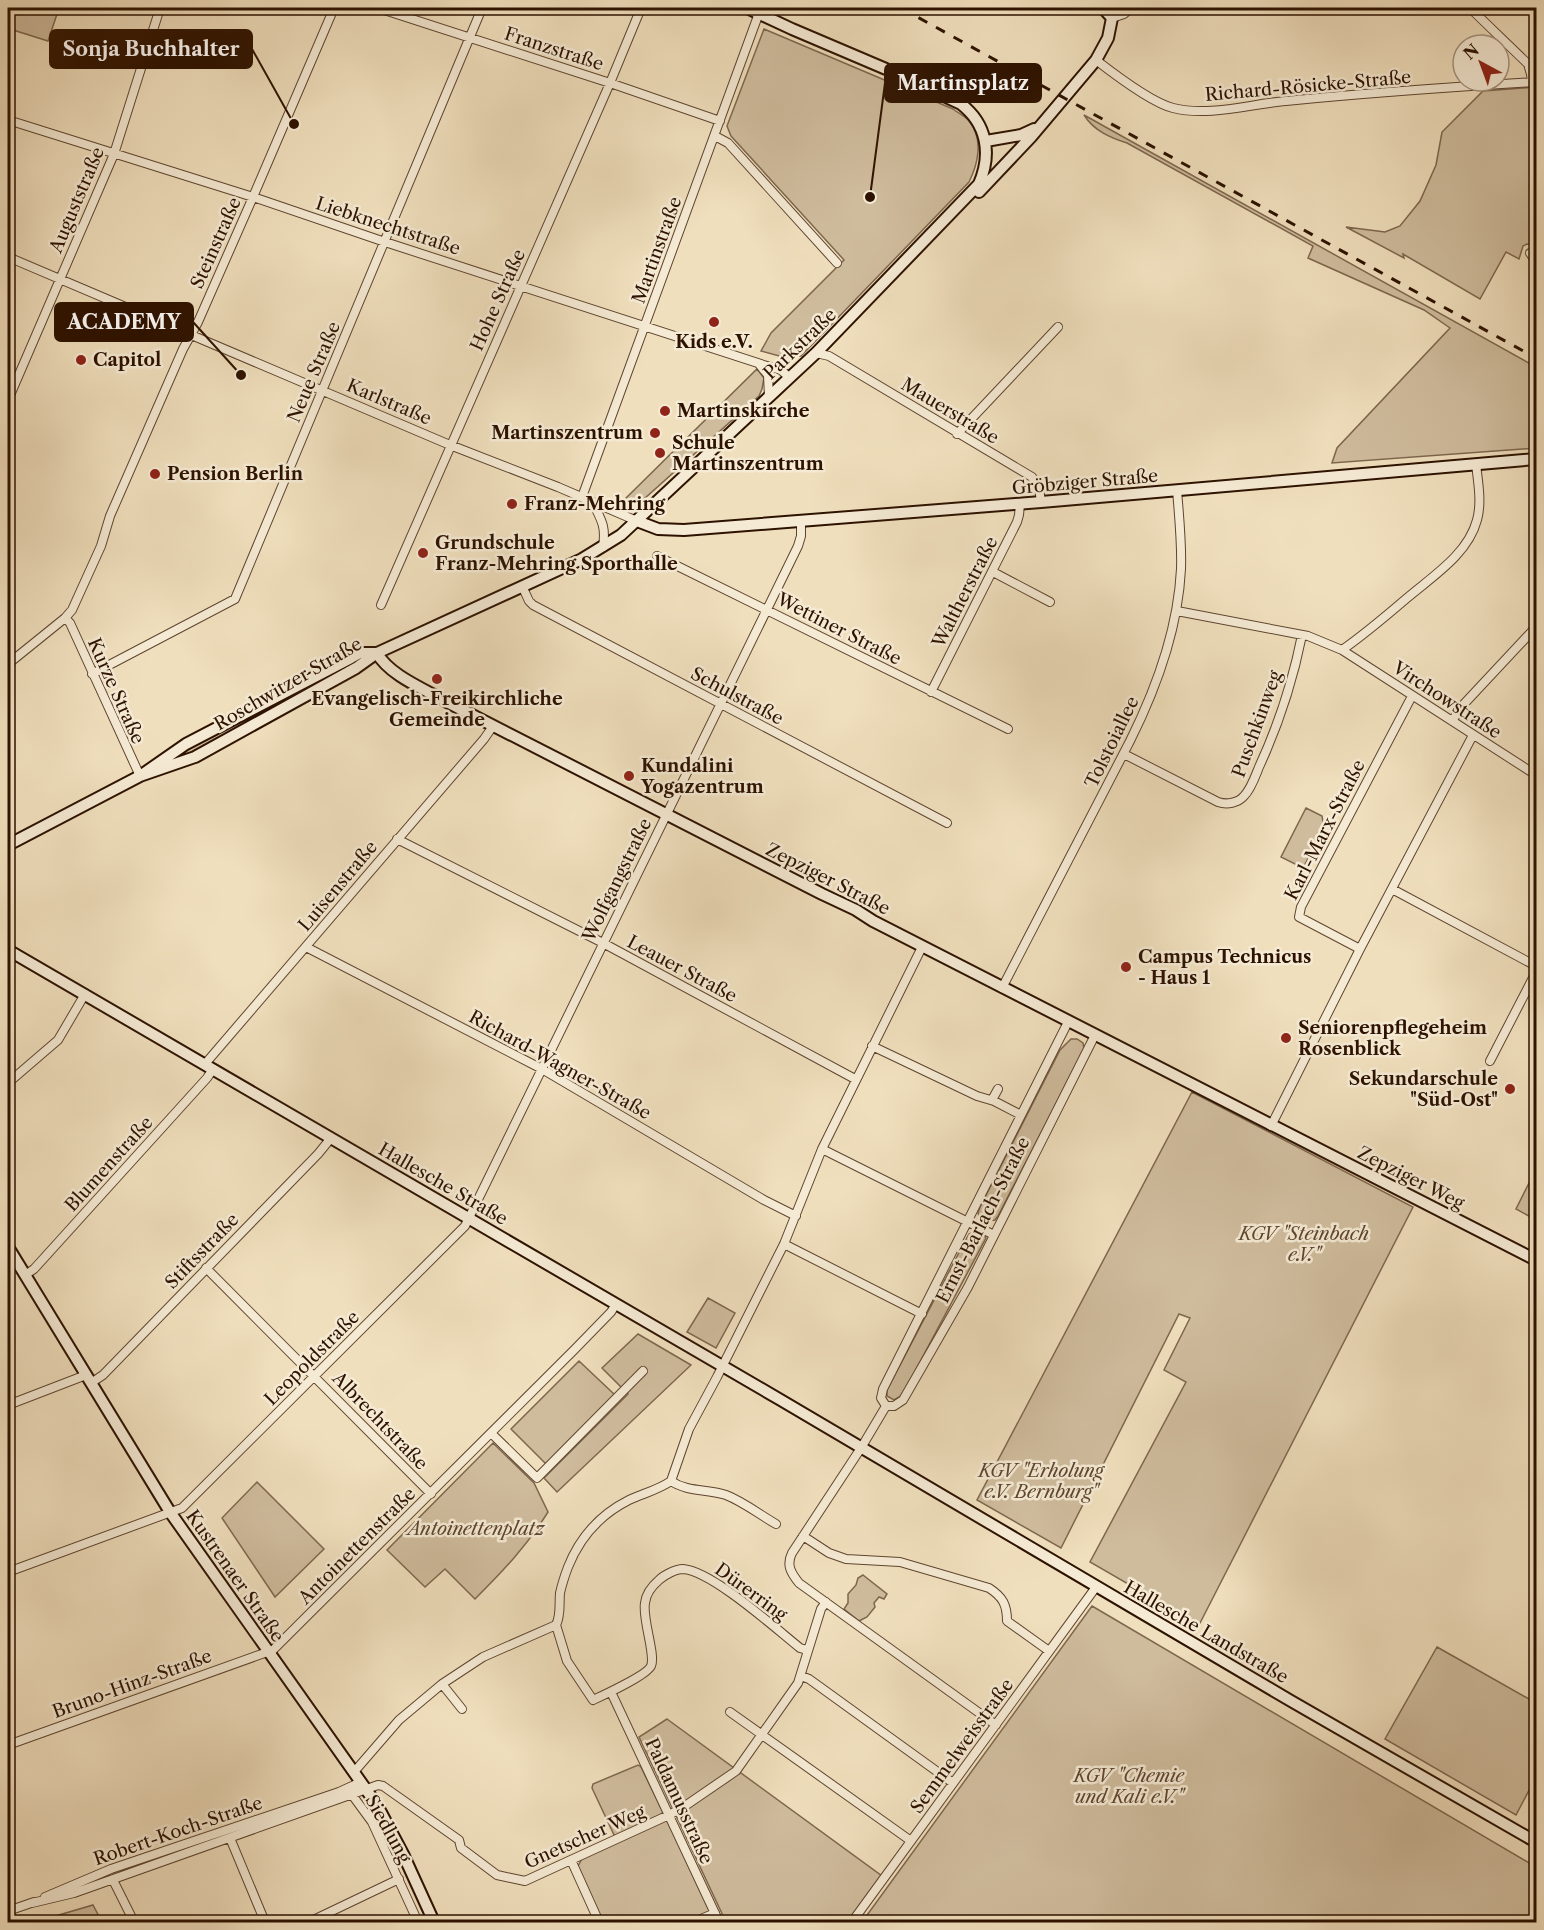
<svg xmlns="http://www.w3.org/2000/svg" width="1544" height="1930" viewBox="0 0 1544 1930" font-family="'Libre Caslon Text',serif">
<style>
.green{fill:#cfbc9d;stroke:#7e674e;stroke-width:1.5}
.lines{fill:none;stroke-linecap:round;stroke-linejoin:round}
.street-casing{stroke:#5e452f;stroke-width:10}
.secondary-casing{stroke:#2d1200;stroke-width:14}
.street{stroke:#f5ead4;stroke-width:8}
.secondary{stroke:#f5ead4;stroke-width:10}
.rail{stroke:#2d1200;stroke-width:3;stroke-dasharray:10 10;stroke-linecap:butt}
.poi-dot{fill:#8f2418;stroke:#f5ead4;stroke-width:2}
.labels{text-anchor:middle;stroke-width:5;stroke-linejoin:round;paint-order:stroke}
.street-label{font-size:18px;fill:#2d1200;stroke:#f5ead4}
.poi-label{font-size:18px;font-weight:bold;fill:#2d1200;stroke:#f5ead4;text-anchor:start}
.park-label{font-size:18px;font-style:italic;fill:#5e452f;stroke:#f5ead4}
.leader{fill:none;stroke:#2d1200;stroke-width:2}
.callout-dot{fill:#2d1200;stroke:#f5ead4;stroke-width:2}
.callout{fill:#2d1200;stroke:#2d1200;stroke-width:2}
.callout-label{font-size:20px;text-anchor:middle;font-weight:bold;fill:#fff}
</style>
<rect width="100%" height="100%" fill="#f0dfbd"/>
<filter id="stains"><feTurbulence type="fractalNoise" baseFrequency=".00333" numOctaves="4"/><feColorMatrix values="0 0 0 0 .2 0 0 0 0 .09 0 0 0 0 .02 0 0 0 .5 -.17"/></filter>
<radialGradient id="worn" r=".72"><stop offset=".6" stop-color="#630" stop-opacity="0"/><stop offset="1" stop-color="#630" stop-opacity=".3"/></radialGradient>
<path class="green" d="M 8,8 L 59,8 L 48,41 L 13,30 L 9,43 L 8,43 Z
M 764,29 L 953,109 C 958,113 965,116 969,121 C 984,139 978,164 969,182 L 801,356 L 783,357 L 761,351 L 771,333 L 844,260 L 731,136 L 727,126 Z
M 1536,87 L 1536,248 L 1532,245 L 1527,244 L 1523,246 L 1519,259 L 1506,252 L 1480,299 L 1403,254 L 1404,258 L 1346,227 L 1385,232 L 1400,226 L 1420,201 L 1436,165 L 1442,132 L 1483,91 Z
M 1084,115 L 1536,367 L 1536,448 L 1332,463 L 1337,448 L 1450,328 L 1424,310 L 1308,258 L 1313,246 L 1127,143 C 1111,138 1094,131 1084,115 Z
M 757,369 L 764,378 L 762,389 L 759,396 L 645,498 L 637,502 L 624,500 Z
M 354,659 L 360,660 L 197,752 L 163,764 L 186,747 Z
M 1306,808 L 1322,816 L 1324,828 L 1303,868 L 1281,857 Z
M 1071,1039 L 1077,1039 L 1083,1043 L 1084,1049 L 998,1216 L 995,1220 L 986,1221 L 980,1218 L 978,1213 L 980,1207 L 1060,1050 Z
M 1192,1092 L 1413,1207 L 1199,1625 L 1090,1562 L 1186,1382 L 1164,1370 L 1190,1318 L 1179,1314 L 1061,1548 L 977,1500 Z
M 1536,1169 L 1536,1220 L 1516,1209 Z
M 977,1231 L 982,1232 L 986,1238 L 905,1390 L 901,1396 L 894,1400 L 887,1396 L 887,1390 L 964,1243 L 969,1234 Z
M 708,1298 L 735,1313 L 716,1348 L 687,1332 Z
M 638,1334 L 691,1365 L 557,1492 L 544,1478 L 628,1394 L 602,1368 Z
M 579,1361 L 615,1395 L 546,1464 L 511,1429 Z
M 493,1443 L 534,1483 L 548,1512 C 526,1547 504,1570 475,1599 L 445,1569 L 425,1587 L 387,1550 Z
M 257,1482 L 324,1549 L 275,1597 L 222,1518 Z
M 863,1575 L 887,1594 L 884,1599 L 879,1597 L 874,1603 L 875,1607 L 867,1617 L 859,1621 L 844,1609 L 848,1603 L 848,1594 L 856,1585 L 858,1578 Z
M 1092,1606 L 1536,1867 L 1536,1922 L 862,1922 Z
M 1437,1647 L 1536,1703 L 1536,1777 L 1516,1815 L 1385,1739 Z
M 667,1719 L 882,1876 L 847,1922 L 726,1922 L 639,1737 Z
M 638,1765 L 641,1767 L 663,1812 L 661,1815 L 615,1837 L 592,1788 L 593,1784 Z
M 665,1820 L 669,1822 L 710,1911 L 708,1914 L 688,1922 L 603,1922 L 579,1871 L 578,1866 L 583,1857 Z
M 93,1905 L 102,1922 L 35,1922 Z"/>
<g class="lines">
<defs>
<path id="street" d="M 378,8 L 610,83 L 720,121
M 1470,8 L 1528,64 L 1531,74 L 1532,82
M 1112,18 L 1124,14 L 1131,8
M 1096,60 C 1114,74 1153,103 1173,108 C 1209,117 1250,104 1286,101 C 1369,93 1453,87 1536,82
M 8,120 L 253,197 L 385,242 L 770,367 L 781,370 L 790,378
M 715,136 L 728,143 L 837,263
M 1530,253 L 1536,262
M 8,257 L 450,445 L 558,487 L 637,521
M 816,353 L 829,356 L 1032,477 L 1039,488 L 1041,502
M 759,364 L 768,375 L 769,397
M 8,400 L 114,154 L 160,8
M 957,434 L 1058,327
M 582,497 L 759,13
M 593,503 C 602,521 606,527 603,547
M 657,556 L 1008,729
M 993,572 L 1050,602
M 522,586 L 529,601 L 533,605 L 947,823
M 381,605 L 610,83 L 641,8
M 1177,611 L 1308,636 L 1342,650 C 1365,634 1386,616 1407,598 C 1433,576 1468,554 1477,520 C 1482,502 1478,482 1476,464
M 65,618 L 70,623 L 140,776
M 1342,650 L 1536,775
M 8,664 L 65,618 L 72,610 L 101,546 L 110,516 L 183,349 L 198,322 L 253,197 L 334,8
M 92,674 L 235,599 L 482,8
M 931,692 L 1017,522 L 1019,515 L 1020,504
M 1452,721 L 1463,705 L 1536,627
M 1124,754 L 1218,802 C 1227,805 1238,803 1244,796 C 1251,789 1255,777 1259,767 C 1278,726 1293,680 1302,635
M 397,839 L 603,943 L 855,1079
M 1392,889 L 1536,966
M 306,947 L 542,1069 L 764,1200 L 796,1216
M 1360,949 L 1299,917 L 1301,907 L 1412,696
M 1002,988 L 1130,741 C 1157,687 1178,630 1181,569 C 1182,543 1179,516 1177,490
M 872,1046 L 977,1096 L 994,1101 L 1021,1115
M 1490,1061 L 1536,972
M 205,1064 L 484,739 L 493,726
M 8,1083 L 58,1040 L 85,994
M 992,1100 L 998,1089
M 1271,1126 L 1360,949 L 1473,735
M 822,1149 L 994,1235
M 784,1244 L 922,1314
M 206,1268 L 431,1494
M 25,1275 L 34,1269 L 207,1078 L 213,1069
M 91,1383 L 103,1375 L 318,1154 L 331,1138
M 8,1405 L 86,1375
M 886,1406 L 861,1448 L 792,1553 C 786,1565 791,1573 799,1583 L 996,1725
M 886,1406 L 894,1406 L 903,1400 L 968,1287 L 1095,1035
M 886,1406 L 881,1398 L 883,1389 L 1068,1022
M 491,1433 L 537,1478 L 643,1371
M 671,1481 C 658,1490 644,1493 629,1500 C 601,1514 580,1537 568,1567 C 565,1575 562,1584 560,1593 C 559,1604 561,1616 556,1625 L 567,1661 L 593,1700 C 604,1695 647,1675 651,1666 C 656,1655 642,1619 645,1603 C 646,1593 652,1586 659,1580 C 664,1575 676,1569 683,1569 C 712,1571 775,1628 800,1648 L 807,1650
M 671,1481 L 689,1429 L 717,1377 L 784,1244 L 822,1149 L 922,947
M 671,1481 C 687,1492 708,1489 726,1495 C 744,1502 760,1515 776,1524
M 803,1536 L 829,1553 L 846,1559 L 900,1562 L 989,1588 C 1003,1597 1007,1605 1007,1621 L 1049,1651
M 8,1572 L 182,1508 L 465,1226 L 798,546 L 801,536 L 801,521
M 801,1676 L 809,1679 L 953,1783
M 442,1684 L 462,1709
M 611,1692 L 719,1922
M 730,1712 L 911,1841
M 8,1745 L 273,1650 L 575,1349 L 611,1312 L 616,1304
M 354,1772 L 399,1720 L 442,1684 L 483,1657 L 556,1625
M 350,1792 L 372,1822 L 418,1922
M 230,1838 L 265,1922
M 571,1860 L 599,1922
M 113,1880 L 134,1922
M 45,1897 L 111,1869 L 339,1792 L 361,1782
M 32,1903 L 74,1893 L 378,1785 L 383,1786 L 459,1840 L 461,1848 L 497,1875 L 525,1881 L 669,1815 L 685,1806 L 736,1771 L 798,1683 L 821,1609 L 826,1602
M 8,1911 L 34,1902
M 309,1922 L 399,1879
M 694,1922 L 715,1913
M 852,1922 L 1096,1587"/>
<path id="secondary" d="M 986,141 L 1021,135 L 1034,129
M 979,192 L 1031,137 L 1096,60 L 1108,38 L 1112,18 L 1103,8
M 637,521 L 658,529 L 684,530 L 1041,502 L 1536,459
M 377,653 C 389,675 424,689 445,701 L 822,894 L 856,910 L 873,921 L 1536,1260
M 140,776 L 195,757 L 356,668 L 377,653 L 582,559 L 621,535 L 816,353 L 979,184 C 992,154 987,124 961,104 L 886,69 L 792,29 L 747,8
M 8,845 L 140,776 L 186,744 L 351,658 L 360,653 L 377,653
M 8,950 L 779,1399 L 1291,1701 L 1536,1842
M 8,1247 L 170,1512 L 377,1805 L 403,1854 L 434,1922"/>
</defs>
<use href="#street" class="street-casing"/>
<use href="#secondary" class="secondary-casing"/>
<use href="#street" class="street"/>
<use href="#secondary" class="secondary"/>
<path class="rail" d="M 901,8 L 1536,358"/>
</g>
<g class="poi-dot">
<circle cx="714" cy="322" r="6"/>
<circle cx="81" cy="360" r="6"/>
<circle cx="665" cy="411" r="6"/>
<circle cx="655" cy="433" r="6"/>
<circle cx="660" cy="453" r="6"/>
<circle cx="155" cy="474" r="6"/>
<circle cx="512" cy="504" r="6"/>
<circle cx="423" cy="553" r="6"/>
<circle cx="437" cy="679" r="6"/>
<circle cx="629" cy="776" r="6"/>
<circle cx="1126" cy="967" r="6"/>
<circle cx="1286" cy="1038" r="6"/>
<circle cx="1510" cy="1089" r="6"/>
</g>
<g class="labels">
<g class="street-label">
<text transform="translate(554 49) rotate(18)" y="6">Franzstraße</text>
<text transform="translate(1308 86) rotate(-5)" y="6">Richard-Rösicke-Straße</text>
<text transform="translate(77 200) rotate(-67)" y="6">Auguststraße</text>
<text transform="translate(388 226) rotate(18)" y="6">Liebknechtstraße</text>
<text transform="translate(216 243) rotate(-66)" y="6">Steinstraße</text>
<text transform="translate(657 250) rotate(-70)" y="6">Martinstraße</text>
<text transform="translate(498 300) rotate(-66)" y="6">Hohe Straße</text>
<text transform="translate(800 344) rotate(-44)" y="6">Parkstraße</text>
<text transform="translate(314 372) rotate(-67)" y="6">Neue Straße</text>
<text transform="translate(389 402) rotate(23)" y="6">Karlstraße</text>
<text transform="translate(950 411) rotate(31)" y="6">Mauerstraße</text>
<text transform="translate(1085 482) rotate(-5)" y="6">Gröbziger Straße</text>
<text transform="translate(965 592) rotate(-63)" y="6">Waltherstraße</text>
<text transform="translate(839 629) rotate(27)" y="6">Wettiner Straße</text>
<text transform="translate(288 684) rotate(-30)" y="6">Roschwitzer Straße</text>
<text transform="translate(116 691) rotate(66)" y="6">Kurze Straße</text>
<text transform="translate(737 696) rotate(28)" y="6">Schulstraße</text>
<text transform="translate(1447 700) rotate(33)" y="6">Virchowstraße</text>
<text transform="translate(1257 724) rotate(-70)" y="6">Puschkinweg</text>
<text transform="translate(1112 742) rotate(-64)" y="6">Tolstoiallee</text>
<text transform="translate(1325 830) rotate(-63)" y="6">Karl-Marx-Straße</text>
<text transform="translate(828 879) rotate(27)" y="6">Zepziger Straße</text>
<text transform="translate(617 880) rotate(-64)" y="6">Wolfgangstraße</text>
<text transform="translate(338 886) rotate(-50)" y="6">Luisenstraße</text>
<text transform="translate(682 969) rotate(28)" y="6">Leauer Straße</text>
<text transform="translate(560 1065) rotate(29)" y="6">Richard-Wagner-Straße</text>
<text transform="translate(109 1164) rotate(-48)" y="6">Blumenstraße</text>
<text transform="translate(1411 1178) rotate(27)" y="6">Zepziger Weg</text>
<text transform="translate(443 1184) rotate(30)" y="6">Hallesche Straße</text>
<text transform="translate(983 1220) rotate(-63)" y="6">Ernst-Barlach-Straße</text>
<text transform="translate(202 1251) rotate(-46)" y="6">Stiftsstraße</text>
<text transform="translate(312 1358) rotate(-45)" y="6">Leopoldstraße</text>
<text transform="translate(380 1421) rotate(46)" y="6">Albrechtstraße</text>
<text transform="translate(357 1546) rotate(-45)" y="6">Antoinettenstraße</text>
<text transform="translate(235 1576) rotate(55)" y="6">Kustrenaer Straße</text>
<text transform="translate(751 1592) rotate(36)" y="6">Dürerring</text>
<text transform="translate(1206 1632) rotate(30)" y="6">Hallesche Landstraße</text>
<text transform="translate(132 1684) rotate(-20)" y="6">Bruno-Hinz-Straße</text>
<text transform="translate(962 1746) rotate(-54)" y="6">Semmelweisstraße</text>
<text transform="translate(679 1801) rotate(65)" y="6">Paldamusstraße</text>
<text transform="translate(388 1829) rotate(61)" y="6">Siedlung</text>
<text transform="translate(178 1831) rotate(-19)" y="6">Robert-Koch-Straße</text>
<text transform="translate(585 1837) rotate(-24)" y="6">Gnetscher Weg</text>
</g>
<g class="poi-label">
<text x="714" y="348" text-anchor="middle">Kids e.V.</text>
<text x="93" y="366">Capitol</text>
<text x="677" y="417">Martinskirche</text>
<text x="643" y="439" text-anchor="end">Martinszentrum</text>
<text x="672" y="449">Schule<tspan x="672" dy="21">Martinszentrum</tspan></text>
<text x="167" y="480">Pension Berlin</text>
<text x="524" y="510">Franz-Mehring</text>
<text x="435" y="549">Grundschule<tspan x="435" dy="21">Franz-Mehring Sporthalle</tspan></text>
<text x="437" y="705" text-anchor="middle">Evangelisch-Freikirchliche<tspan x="437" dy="21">Gemeinde</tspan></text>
<text x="641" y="772">Kundalini<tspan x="641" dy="21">Yogazentrum</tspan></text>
<text x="1138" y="963">Campus Technicus<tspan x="1138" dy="21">- Haus 1</tspan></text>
<text x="1298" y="1034">Seniorenpflegeheim<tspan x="1298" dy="21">Rosenblick</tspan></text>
<text x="1498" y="1085" text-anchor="end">Sekundarschule<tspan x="1498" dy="21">"Süd-Ost"</tspan></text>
</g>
<g class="park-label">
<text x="1304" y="1240">KGV "Steinbach<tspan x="1304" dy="21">e.V."</tspan></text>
<text x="1041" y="1477">KGV "Erholung<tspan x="1041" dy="21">e.V. Bernburg"</tspan></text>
<text x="476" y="1535">Antoinettenplatz</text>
<text x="1129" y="1782">KGV "Chemie<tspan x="1129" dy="21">und Kali e.V."</tspan></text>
</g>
</g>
<path class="leader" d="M294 124L252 49M870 197L885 83M241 375L193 322"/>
<g class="callout-dot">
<circle cx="294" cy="124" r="6"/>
<circle cx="870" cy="197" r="6"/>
<circle cx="241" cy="375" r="6"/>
</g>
<g class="callout">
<rect x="50" y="30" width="202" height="38" rx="6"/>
<rect x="885" y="64" width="156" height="38" rx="6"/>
<rect x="55" y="303" width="138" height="38" rx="6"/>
</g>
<g class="callout-label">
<text x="151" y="56">Sonja Buchhalter</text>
<text x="963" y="90">Martinsplatz</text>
<text x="124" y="329">ACADEMY</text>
</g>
<rect width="1544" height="1930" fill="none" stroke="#f0dfbd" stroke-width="30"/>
<rect x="9" y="9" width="1526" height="1912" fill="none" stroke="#2d1200" stroke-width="3"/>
<rect x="15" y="15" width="1514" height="1900" fill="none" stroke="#2d1200" stroke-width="1.5"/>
<g transform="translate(1481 63) rotate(319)"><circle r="28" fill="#f5ead4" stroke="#a5947f" stroke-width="1.5"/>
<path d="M0-4.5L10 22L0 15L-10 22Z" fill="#8f2418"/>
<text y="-9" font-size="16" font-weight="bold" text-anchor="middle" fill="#2d1200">N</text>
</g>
<rect width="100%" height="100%" filter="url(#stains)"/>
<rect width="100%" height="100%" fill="url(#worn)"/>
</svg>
